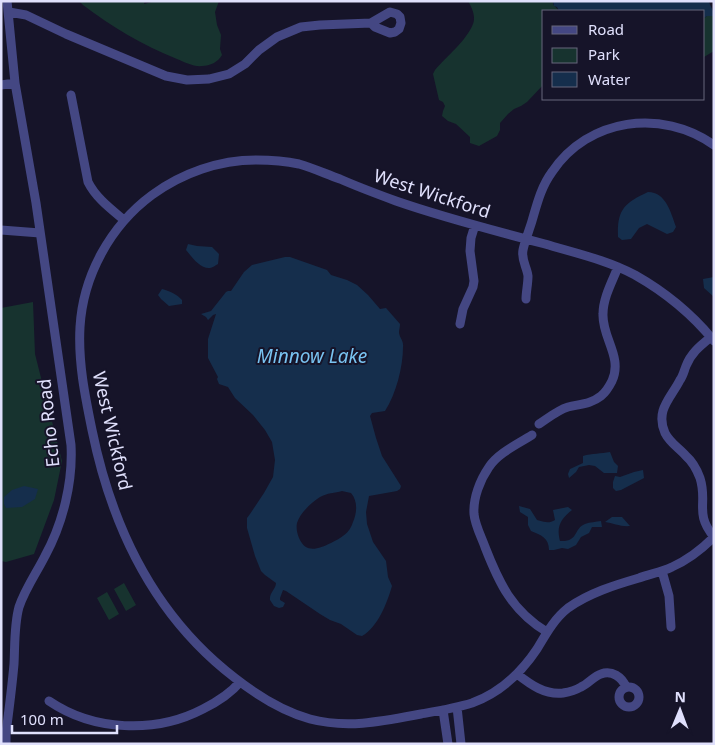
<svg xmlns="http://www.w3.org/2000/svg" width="715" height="745" viewBox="0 0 715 745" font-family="'Noto Sans',sans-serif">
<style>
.green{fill:#17332f}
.water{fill:#152e4c;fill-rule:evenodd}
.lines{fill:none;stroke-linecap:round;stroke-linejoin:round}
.minor{stroke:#444783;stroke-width:9}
.labels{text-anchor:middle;stroke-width:4;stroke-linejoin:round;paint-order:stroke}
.street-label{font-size:18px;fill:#e0e0fc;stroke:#161429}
.water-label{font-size:19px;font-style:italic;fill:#79c3f1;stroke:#161429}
</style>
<rect width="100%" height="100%" fill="#161429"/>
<path class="green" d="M 79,1 L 145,1 L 144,4 L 155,1 L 219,1 L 215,12 L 217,25 L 221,35 L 220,49 L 222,55 C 218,62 210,66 202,66 C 194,67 184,62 177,59 C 142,45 112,27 83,5 Z
M 468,1 L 553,1 L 553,4 L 559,11 L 544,11 L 544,84 L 527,102 L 521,106 L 514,109 L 508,114 L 500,123 L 500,130 L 497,136 L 479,146 L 470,143 L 470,137 L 456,124 L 448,121 L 442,116 L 443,111 L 445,106 L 443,102 L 439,100 L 433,74 L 435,70 C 446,57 467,40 473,24 C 476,16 472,8 468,1 Z
M 707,16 L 714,16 L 714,51 L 704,57 L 704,18 Z
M 33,302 L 35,354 L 62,461 L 54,500 L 34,554 L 6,562 L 1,561 L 1,308 Z
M 124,583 L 136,605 L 126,611 L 114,589 Z
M 107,592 L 119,614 L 109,620 L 97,598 Z"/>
<path class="water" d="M 553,1 L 709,1 C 710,7 714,10 714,16 L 707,16 L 704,18 L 704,11 L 559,11 L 557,7 L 554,6 Z
M 648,192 C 666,192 671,213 676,227 L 673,232 L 667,234 L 647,224 L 639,228 L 631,239 L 622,240 L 618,237 C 617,210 624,203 648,192 Z
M 188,244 L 197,246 L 212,247 L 219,254 L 218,264 C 216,265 212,268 210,268 C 200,269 191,256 186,250 Z
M 285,257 L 290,257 L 327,270 L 331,275 L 347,280 L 357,285 L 368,295 L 380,309 L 386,308 L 400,324 C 400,327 399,330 399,332 C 399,337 404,341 403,347 C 403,367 396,394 385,411 L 372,413 L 370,416 L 376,438 L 382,456 L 401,486 L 400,489 L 397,491 L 369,496 L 366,512 L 367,524 L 373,542 L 386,561 L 388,577 L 392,586 C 387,603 378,627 362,636 L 357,635 L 341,624 L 330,620 L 320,614 L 286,591 L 283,590 L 280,598 L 280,600 L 285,603 L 283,607 L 279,608 L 274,606 L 270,600 C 269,593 276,589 276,583 L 265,575 L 261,571 L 255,556 L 247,528 L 247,518 L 250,514 L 264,493 L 273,477 L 275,460 L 272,442 L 265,430 L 253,415 L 235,398 L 228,387 L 219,384 L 217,379 L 218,377 L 208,358 L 208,339 L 216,314 L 213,315 L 208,320 L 206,317 L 201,314 L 211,311 L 226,292 L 228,291 L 231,291 L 244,272 L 252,265 ZM 342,491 L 351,493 C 358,501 357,513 353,522 C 350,533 341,538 331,543 C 318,549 306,554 299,538 C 297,533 296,528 297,523 C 300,513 312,502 320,497 C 327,493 335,493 342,491 Z
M 714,277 L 714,297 L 704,288 L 703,279 Z
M 162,289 C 169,291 177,294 182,300 L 182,304 L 169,306 L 161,299 L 158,295 Z
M 610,452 L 614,462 L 618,466 L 617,473 L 604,473 L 595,466 L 589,465 L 579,467 L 576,472 L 569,478 L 568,474 L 570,469 L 583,463 L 583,456 C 592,453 601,454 610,452 Z
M 643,470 L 644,478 L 621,490 L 616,491 L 613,488 L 613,482 L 615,476 L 620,477 L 634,472 Z
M 24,486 L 38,489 L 35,499 L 22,507 L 6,508 L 4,504 L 4,497 L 12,490 Z
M 519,506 L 530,509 L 537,520 C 544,522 549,524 555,520 L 553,510 L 568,507 L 572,510 C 561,519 556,526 560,541 C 579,542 573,529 585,524 C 590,522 596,522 601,521 L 602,527 L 592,527 L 589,533 L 581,537 L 576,545 L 568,549 L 562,548 L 554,550 L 549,550 C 549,538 541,535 531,531 L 528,525 L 528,517 L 520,512 Z
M 612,517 L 622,517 L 630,526 C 621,527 613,523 605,522 Z"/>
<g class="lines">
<path class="minor" d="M 9,12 L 26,15 L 66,34 L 166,76 L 187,80 L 209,79 L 229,74 L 245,64 L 259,50 L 277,37 L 301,27 L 320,25 L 371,23 L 390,12 L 397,14 L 400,17 L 401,23 L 399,29 L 395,32 L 390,33 L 375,27 L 371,23
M 1,85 L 15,83
M 71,95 L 88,182 C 96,198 111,209 124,220
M 1,230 L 40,233
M 526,299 C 526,292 528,284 528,276 C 527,267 521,260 523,250 C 525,240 529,231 532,221 C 537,204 541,187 552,172 C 588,118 662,108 714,145
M 460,324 L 463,309 L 473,287 L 474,281 L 470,251 L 471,238 L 475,225
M 711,337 C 700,346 691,353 686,366 C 684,371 683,376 680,380 C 671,398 655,410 665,433 C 670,443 679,448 686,456 C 693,462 697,470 700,478 C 708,503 694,513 714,537 C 702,549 688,560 672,567 C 662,572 650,574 639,578 C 615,585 589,593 568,608 C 554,619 546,634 537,649 C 521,673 499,693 472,703 C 456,708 438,711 421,714 C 384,721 348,729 310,719 C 282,711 258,696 235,678 C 154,616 112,528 92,430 C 85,396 78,362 80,327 C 83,276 110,226 152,195 C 182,173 219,160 256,160 C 271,160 285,161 299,164 C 313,168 326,174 340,179 C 358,187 377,194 396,201 C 445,218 495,231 545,244 C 575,253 607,260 635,275 C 665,292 692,314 714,341
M 539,424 C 548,418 558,410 568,407 C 580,404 591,404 601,396 C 606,392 609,387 612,381 C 623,357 602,338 603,314 C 603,298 612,282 618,267
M 532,435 C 518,444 498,453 489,467 C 480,480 473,498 474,514 C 475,525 481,536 485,547 C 499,583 512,611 547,632
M 662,571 L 669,596 L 671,627
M 517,674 C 531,685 545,695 563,693 C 569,692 576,690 581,687 C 588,684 594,676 601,674 C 612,670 622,677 626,687
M619 697a10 10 0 1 1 20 0a10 10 0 1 1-20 0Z
M 49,701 C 93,731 155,734 203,709 C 217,702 230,694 240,682
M 457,707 L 461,744
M 443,710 L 448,744
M 6,744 L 6,733 C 9,710 12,687 14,664 C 15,646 14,625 19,607 C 25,589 37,572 45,556 C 63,523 73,482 71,445 L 36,203 L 15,83 L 7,1"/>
</g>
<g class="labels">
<g class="street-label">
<text transform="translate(432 194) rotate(18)" y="6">West Wickford</text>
<text transform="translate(49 423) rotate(-96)" y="6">Echo Road</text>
<text transform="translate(112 431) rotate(77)" y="6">West Wickford</text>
</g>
<g class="water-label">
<text x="312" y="363">Minnow Lake</text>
</g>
</g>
<rect width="715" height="745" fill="none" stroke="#e0e0fc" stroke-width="5"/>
<rect x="542" y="10" width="162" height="90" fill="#161429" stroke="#67667d"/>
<rect x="552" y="26" width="25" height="8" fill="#444783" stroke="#67667d"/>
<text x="588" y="35" font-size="15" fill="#e0e0fc">Road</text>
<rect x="552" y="48" width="25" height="15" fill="#17332f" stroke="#67667d"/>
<text x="588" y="60" font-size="15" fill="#e0e0fc">Park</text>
<rect x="552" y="72" width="25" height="15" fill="#152e4c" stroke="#67667d"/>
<text x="588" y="85" font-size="15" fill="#e0e0fc">Water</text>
<g transform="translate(680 710) rotate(1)" stroke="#161429" stroke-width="4" paint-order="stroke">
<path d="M0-4L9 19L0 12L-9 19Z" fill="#e0e0fc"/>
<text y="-8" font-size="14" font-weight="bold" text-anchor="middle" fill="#e0e0fc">N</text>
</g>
<path d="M12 725v8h105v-8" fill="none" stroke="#e0e0fc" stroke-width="2.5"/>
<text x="20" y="725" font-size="15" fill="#e0e0fc" stroke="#161429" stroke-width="4" paint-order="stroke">100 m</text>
</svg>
